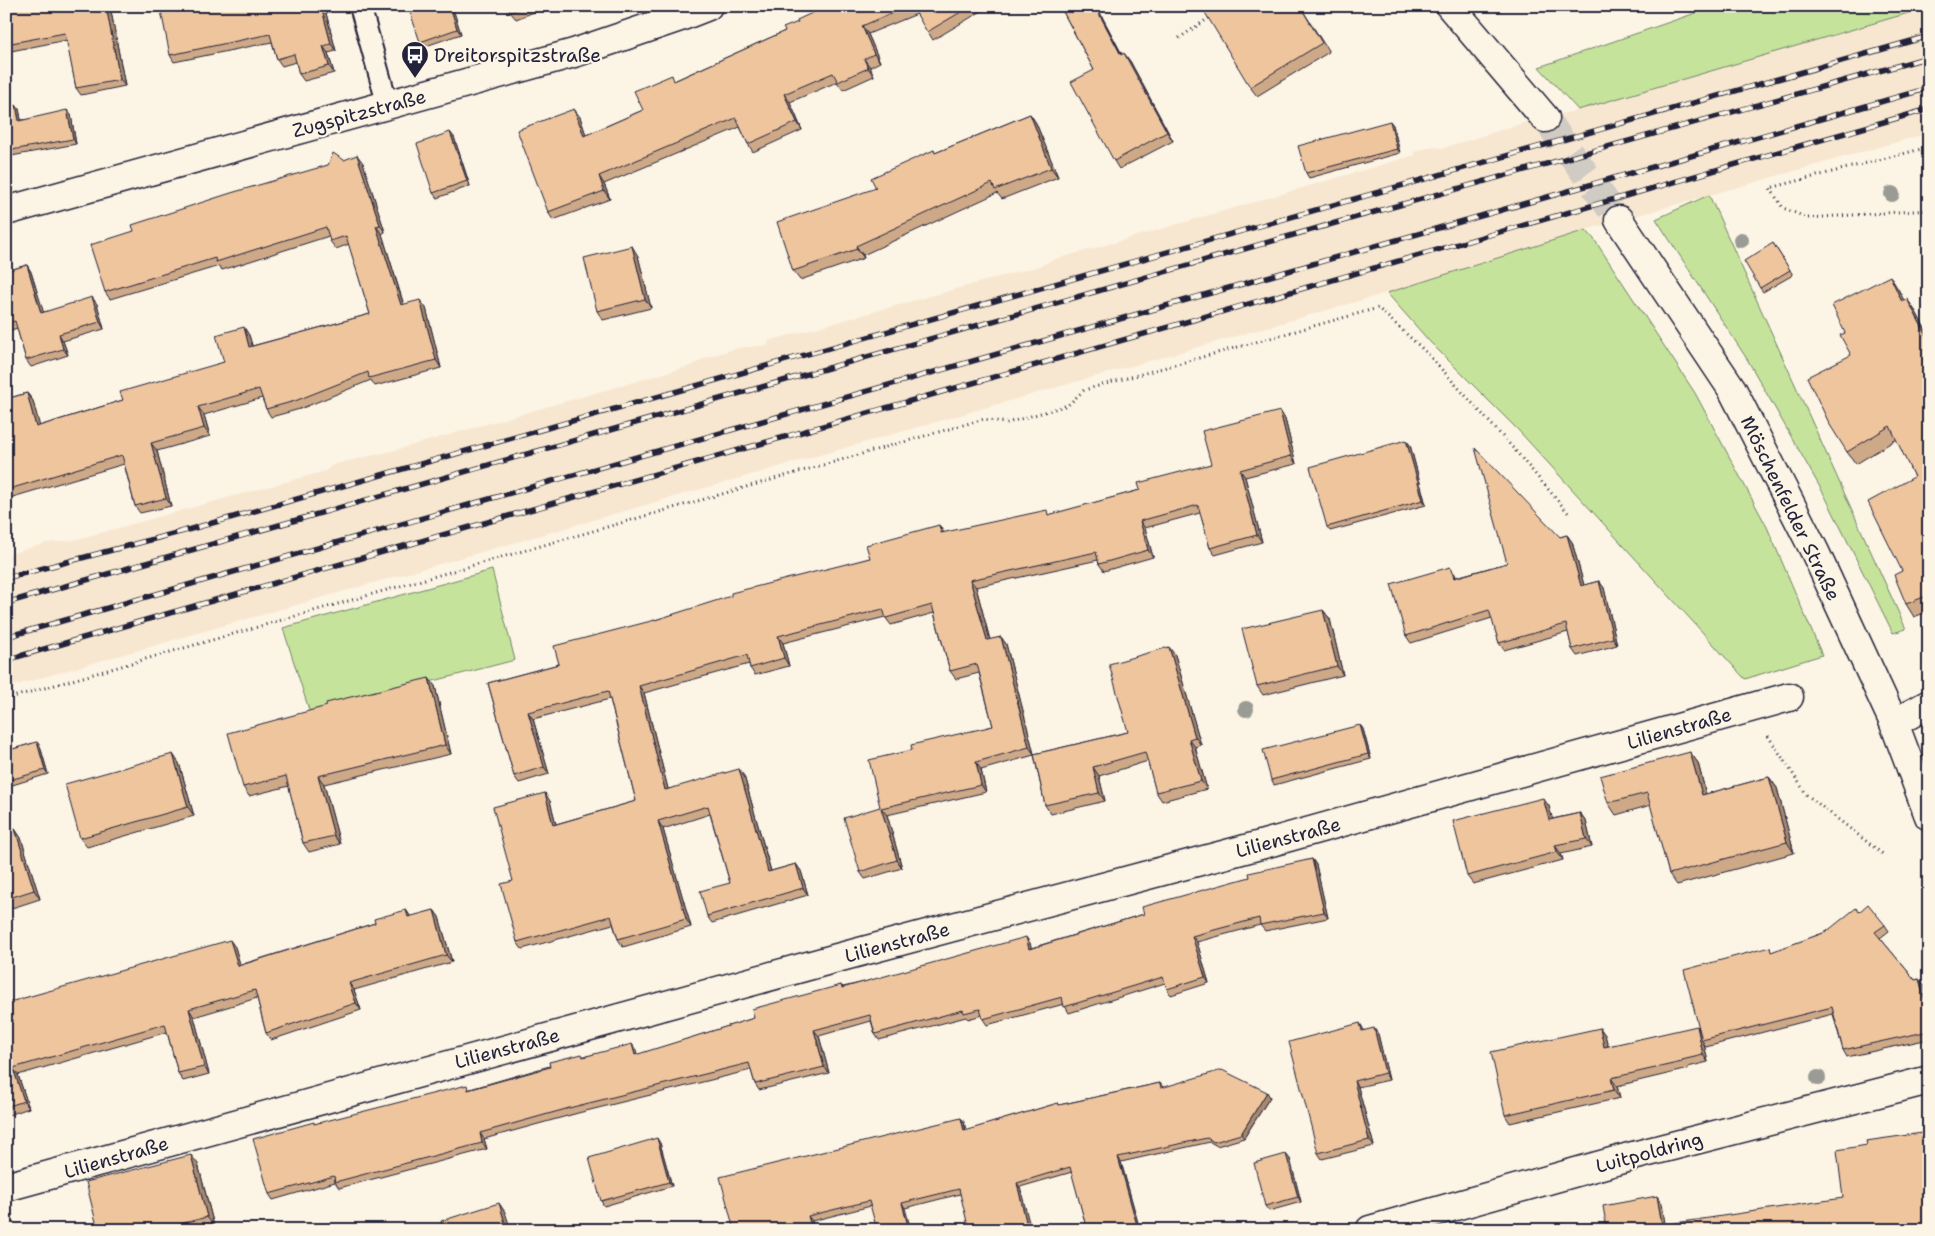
<svg xmlns="http://www.w3.org/2000/svg" width="1935" height="1236" viewBox="0 0 1935 1236" font-family="'Shantell Sans',sans-serif">
<style>
.built{fill:#f8e7d0}
.green{fill:#c5e39b;stroke:#74826b}
.lines{fill:none;stroke-linecap:round;stroke-linejoin:round}
.secondary-tunnel{stroke:#d0cbc3;stroke-width:28;stroke-dasharray:28 14;stroke-linecap:butt}
.lane-casing{stroke:#22223b;stroke-width:24}
.street-casing{stroke:#22223b;stroke-width:31}
.secondary-casing{stroke:#22223b;stroke-width:31}
.path{stroke:#22223b;stroke-width:3;stroke-dasharray:1 4;stroke-linecap:butt}
.lane{stroke:#fcf5e5;stroke-width:20}
.street{stroke:#fcf5e5;stroke-width:28}
.secondary{stroke:#fcf5e5;stroke-width:28}
.rail-casing{stroke:#22223b;stroke-width:5.5}
.rail{stroke:#fcf5e5;stroke-width:4;stroke-dasharray:11;stroke-linecap:butt}
.tree{fill:#9b9b95}
.wall{fill:#cea988;stroke:#22223b}
.shaded-wall{fill:#a78a6f;stroke:#22223b}
.building{fill:#efc59e;stroke:#22223b}
.labels{text-anchor:middle;stroke-width:4.5;stroke-linejoin:round;paint-order:stroke}
.poi-label{font-size:19px;fill:#22223b;stroke:#fcf5e5;text-anchor:start}
.street-label{font-size:19px;fill:#22223b;stroke:#fcf5e5}
</style>
<rect width="100%" height="100%" fill="#fcf5e5"/>
<filter id="ink" filterUnits="userSpaceOnUse"><feTurbulence type="fractalNoise" baseFrequency=".02" numOctaves="2"/><feDisplacementMap in="SourceGraphic" scale="10" xChannelSelector="R" yChannelSelector="G"/><feConvolveMatrix kernelMatrix="1 2 1 2 8 2 1 2 1" color-interpolation-filters="sRGB"/></filter>
<g filter="url(#ink)">
<path class="built" d="M 1929,7 L 1929,133 L 1586,230 L 1387,293 L 6,688 L 6,555 L 46,543 L 74,540 L 325,471 L 332,465 L 399,449 L 693,365 L 705,358 L 737,348 L 769,345 L 768,341 L 1042,265 L 1052,260 L 1113,243 L 1415,155 L 1414,152 L 1430,147 L 1443,148 L 1523,123 L 1578,110 Z"/>
<path class="green" d="M 1716,6 L 1929,6 L 1929,7 L 1578,110 L 1539,67 Z
M 1709,195 L 1906,629 L 1893,633 L 1825,496 L 1747,359 L 1656,219 Z
M 1586,230 L 1594,239 L 1695,393 L 1767,527 L 1822,655 L 1745,679 L 1519,431 L 1430,342 L 1387,293 Z
M 492,570 L 515,660 L 310,713 L 283,628 Z"/>
<g class="lines">
<path class="secondary-tunnel" d="M 1545,118 L 1619,220"/>
<defs>
<path id="lane" d="M 360,6 L 388,106"/>
<path id="street" d="M 6,211 L 574,53 L 680,17 L 708,6
M 1894,723 L 1929,704
M 6,1187 L 837,958 L 1264,844 L 1789,697
M 1370,1230 L 1633,1156 L 1929,1080"/>
<path id="secondary" d="M 1450,6 L 1545,118
M 1619,220 L 1732,389 L 1815,552 L 1894,723 L 1929,816"/>
</defs>
<use href="#lane" class="lane-casing"/>
<use href="#street" class="street-casing"/>
<use href="#secondary" class="secondary-casing"/>
<path class="path" d="M 1179,38 L 1212,16
M 1929,147 L 1770,188 L 1783,208 L 1808,218 L 1929,210
M 6,699 L 984,419 L 1007,423 L 1068,405 L 1084,390 L 1378,308 L 1426,352 L 1513,448 L 1570,515
M 1768,736 L 1807,795 L 1884,855"/>
<use href="#lane" class="lane"/>
<use href="#street" class="street"/>
<use href="#secondary" class="secondary"/>
<defs>
<path id="rail" d="M 6,578 L 184,531 L 1929,36
M 6,603 L 1346,220 L 1929,57
M 6,637 L 1929,88
M 6,660 L 1929,109"/>
</defs>
<use href="#rail" class="rail-casing"/>
<use href="#rail" class="rail"/>
</g>
<g class="tree">
<circle cx="1892" cy="194" r="8"/>
<circle cx="1741" cy="240" r="8"/>
<circle cx="1246" cy="709" r="8"/>
<circle cx="1818" cy="1078" r="8"/>
</g>
<path class="wall" d="M 6,6 L 110,6 L 125,86 L 81,95 L 76,88 L 67,40 L 6,52 Z
M 324,6 L 336,51 L 328,53 L 334,73 L 304,81 L 299,74 L 296,62 L 282,66 L 277,59 L 272,42 L 174,62 L 170,55 Z
M 452,6 L 461,34 L 423,47 L 420,42 Z
M 508,6 L 550,6 L 516,19 L 510,12 Z
M 827,6 L 990,6 L 933,40 L 917,14 L 868,34 L 880,62 L 870,67 L 874,76 L 843,90 L 837,82 L 790,102 L 802,130 L 753,152 L 748,144 L 740,127 L 604,184 L 610,199 L 553,220 L 548,212 L 580,117 L 586,135 L 643,110 L 676,80 L 785,31 L 798,22 Z
M 1060,6 L 1104,6 L 1105,8 L 1099,11 L 1122,54 L 1130,61 L 1173,141 L 1119,169 L 1114,161 L 1094,70 Z
M 1300,6 L 1329,52 L 1257,96 L 1250,87 Z
M 6,106 L 19,109 L 21,120 L 71,115 L 76,144 L 6,157 Z
M 1030,114 L 1036,123 L 1058,177 L 1002,199 L 997,193 L 863,255 L 864,258 L 800,280 L 793,271 L 876,188 L 934,150 L 935,153 Z
M 1393,125 L 1400,153 L 1309,178 L 1306,173 Z
M 454,137 L 470,186 L 437,198 L 433,193 Z
M 344,160 L 363,163 L 385,232 L 382,234 L 404,305 L 426,308 L 441,368 L 375,386 L 371,380 L 300,409 L 271,417 L 266,409 L 262,398 L 204,415 L 210,436 L 157,451 L 171,506 L 140,513 L 135,506 L 124,464 L 6,499 L 6,399 L 27,393 L 33,401 L 39,426 L 123,400 L 224,362 L 249,335 L 252,346 L 370,314 L 349,244 L 336,249 L 330,241 L 329,236 L 222,270 L 219,266 L 110,299 L 105,292 L 134,231 Z
M 1773,243 L 1793,275 L 1763,292 L 1760,288 Z
M 638,256 L 651,308 L 603,320 L 597,311 Z
M 27,265 L 31,272 L 43,312 L 97,304 L 104,329 L 63,341 L 68,355 L 31,367 L 26,360 L 17,328 L 6,332 L 6,271 Z
M 1898,289 L 1904,301 L 1907,299 L 1916,312 L 1929,336 L 1929,611 L 1914,617 L 1906,604 L 1902,571 L 1914,477 L 1897,439 L 1856,464 L 1847,452 L 1851,355 L 1845,333 Z
M 1280,411 L 1285,419 L 1296,464 L 1245,477 L 1262,542 L 1215,555 L 1210,548 L 1200,513 L 1145,528 L 1153,557 L 1104,571 L 1099,564 L 1098,560 L 976,587 L 990,640 L 1001,637 L 1006,644 L 1034,754 L 1128,732 L 1175,655 L 1201,745 L 1195,747 L 1207,789 L 1162,801 L 1156,792 L 1148,761 L 1099,776 L 1105,801 L 1051,814 L 1045,805 L 1034,755 L 981,770 L 986,792 L 887,815 L 902,868 L 865,879 L 860,872 L 880,807 L 912,750 L 993,726 L 979,673 L 956,679 L 950,671 L 934,613 L 891,625 L 885,617 L 783,643 L 789,666 L 755,675 L 750,668 L 749,664 L 644,693 L 668,789 L 744,776 L 771,871 L 796,864 L 801,871 L 808,895 L 712,923 L 707,916 L 730,883 L 710,814 L 663,829 L 691,927 L 623,947 L 618,939 L 613,924 L 522,949 L 517,942 L 513,881 L 550,801 L 556,824 L 636,801 L 610,699 L 533,719 L 549,774 L 519,783 L 514,776 L 488,683 L 559,664 L 655,620 L 870,558 L 939,525 L 944,533 L 1050,515 L 1140,490 L 1211,464 Z
M 1406,440 L 1410,445 L 1426,505 L 1330,531 L 1327,527 Z
M 1567,535 L 1572,542 L 1584,585 L 1599,581 L 1604,588 L 1617,645 L 1577,656 L 1572,649 L 1568,632 L 1504,650 L 1499,643 L 1492,618 L 1411,643 L 1406,636 L 1455,574 L 1456,577 L 1507,563 L 1560,537 Z
M 1323,610 L 1330,619 L 1343,675 L 1263,695 L 1257,686 Z
M 435,686 L 451,754 L 324,784 L 340,844 L 309,852 L 303,843 L 289,786 L 249,796 L 243,787 Z
M 1360,725 L 1363,729 L 1371,759 L 1274,785 L 1271,780 Z
M 37,742 L 40,746 L 48,774 L 6,787 L 6,751 Z
M 1690,752 L 1698,763 L 1706,794 L 1769,777 L 1777,788 L 1794,853 L 1677,885 L 1669,874 L 1651,805 L 1616,815 L 1608,803 Z
M 179,763 L 194,816 L 87,847 L 80,838 Z
M 1549,806 L 1552,819 L 1580,813 L 1586,821 L 1592,847 L 1561,854 L 1563,860 L 1473,884 L 1467,876 Z
M 15,829 L 21,838 L 40,899 L 6,910 L 6,832 Z
M 1312,859 L 1316,865 L 1328,918 L 1265,931 L 1260,925 L 1197,942 L 1209,983 L 1171,995 L 1167,989 L 1165,983 L 1069,1013 L 1064,1004 L 987,1025 L 983,1019 L 982,1015 L 968,1019 L 966,1017 L 879,1040 L 875,1034 L 871,1021 L 819,1036 L 829,1073 L 759,1090 L 755,1084 L 751,1070 L 578,1113 L 484,1139 L 487,1149 L 339,1188 L 335,1182 L 273,1200 L 269,1194 L 315,1124 L 470,1089 L 584,1056 L 636,1050 L 637,1055 L 754,1018 L 841,985 L 843,987 L 1030,943 L 1031,948 L 1144,914 L 1250,877 Z
M 406,910 L 411,917 L 434,910 L 439,917 L 452,962 L 354,990 L 361,1010 L 271,1040 L 266,1033 L 257,998 L 194,1017 L 209,1074 L 183,1081 L 178,1073 L 167,1032 L 18,1075 L 29,1108 L 6,1116 L 6,1003 L 235,947 L 240,965 L 375,923 Z
M 1859,912 L 1885,925 L 1889,931 L 1880,938 L 1915,980 L 1919,979 L 1924,985 L 1929,1005 L 1929,1039 L 1847,1057 L 1843,1050 L 1833,1014 L 1706,1047 L 1704,1044 L 1708,1062 L 1688,1067 L 1688,1069 L 1617,1086 L 1620,1098 L 1510,1123 L 1505,1115 L 1600,1028 L 1605,1035 L 1608,1046 L 1699,1030 L 1773,952 L 1826,932 Z
M 1364,1030 L 1365,1031 L 1378,1034 L 1389,1080 L 1358,1087 L 1374,1146 L 1322,1159 L 1318,1153 Z
M 1160,1083 L 1163,1087 L 1270,1097 L 1244,1138 L 1217,1146 L 1210,1142 L 1121,1162 L 1140,1230 L 1087,1230 L 1072,1172 L 1020,1187 L 960,1194 L 905,1208 L 871,1206 L 812,1221 L 814,1230 L 734,1230 L 961,1118 L 964,1122 L 966,1131 L 1058,1103 L 1059,1105 Z
M 660,1143 L 672,1186 L 604,1206 L 601,1201 Z
M 1290,1159 L 1301,1202 L 1269,1211 L 1265,1206 Z
M 198,1164 L 214,1226 L 199,1230 L 98,1230 Z"/>
<path class="shaded-wall" d="M 106,6 L 110,6 L 125,86 L 120,80 Z
M 321,6 L 324,6 L 336,51 L 331,44 Z
M 450,6 L 452,6 L 461,34 L 457,29 Z
M 1095,6 L 1099,11 L 1126,63 L 1121,55 Z
M 862,26 L 868,34 L 880,62 L 874,54 Z
M 323,46 L 328,53 L 334,73 L 329,66 Z
M 1124,53 L 1130,61 L 1173,141 L 1167,132 Z
M 864,59 L 870,67 L 874,76 L 868,68 Z
M 784,94 L 790,102 L 802,130 L 797,122 Z
M 16,105 L 19,109 L 22,125 L 19,121 Z
M 574,109 L 580,117 L 589,144 L 584,136 Z
M 67,110 L 71,115 L 76,144 L 73,139 Z
M 1030,114 L 1036,123 L 1058,177 L 1051,168 Z
M 1390,121 L 1393,125 L 1400,153 L 1397,149 Z
M 450,132 L 454,137 L 470,186 L 467,181 Z
M 357,155 L 363,163 L 385,232 L 380,225 Z
M 599,176 L 604,184 L 610,199 L 604,191 Z
M 376,226 L 382,234 L 406,313 L 401,305 Z
M 632,246 L 638,256 L 651,308 L 645,299 Z
M 856,246 L 863,255 L 864,258 L 857,249 Z
M 27,265 L 31,272 L 46,320 L 41,313 Z
M 1890,276 L 1898,289 L 1911,314 L 1902,302 Z
M 92,297 L 97,304 L 104,329 L 100,322 Z
M 1907,299 L 1916,312 L 1929,336 L 1929,340 Z
M 420,300 L 426,308 L 441,368 L 436,360 Z
M 244,327 L 249,335 L 255,355 L 249,347 Z
M 59,334 L 63,341 L 68,355 L 63,349 Z
M 27,393 L 33,401 L 42,434 L 36,427 Z
M 198,407 L 204,415 L 210,436 L 204,428 Z
M 1280,411 L 1285,419 L 1296,464 L 1291,456 Z
M 1406,440 L 1410,445 L 1426,505 L 1423,500 Z
M 151,443 L 157,451 L 171,506 L 166,498 Z
M 1240,470 L 1245,477 L 1262,542 L 1257,535 Z
M 1140,521 L 1145,528 L 1153,557 L 1148,550 Z
M 939,525 L 944,533 L 941,533 Z
M 1567,535 L 1572,542 L 1586,593 L 1581,586 Z
M 1450,567 L 1455,574 L 1458,585 L 1454,578 Z
M 970,580 L 976,587 L 992,648 L 987,640 Z
M 1599,581 L 1604,588 L 1617,645 L 1613,638 Z
M 1323,610 L 1330,619 L 1343,675 L 1337,666 Z
M 778,636 L 783,643 L 789,666 L 784,658 Z
M 1001,637 L 1006,644 L 1034,754 L 1029,747 Z
M 1169,647 L 1175,655 L 1201,745 L 1195,737 Z
M 429,678 L 435,686 L 451,754 L 445,745 Z
M 639,686 L 644,693 L 670,797 L 665,790 Z
M 528,712 L 533,719 L 549,774 L 544,767 Z
M 1360,725 L 1363,729 L 1371,759 L 1368,754 Z
M 1189,739 L 1195,747 L 1207,789 L 1201,781 Z
M 37,742 L 40,746 L 48,774 L 45,770 Z
M 1690,752 L 1698,763 L 1709,806 L 1702,795 Z
M 173,754 L 179,763 L 194,816 L 188,807 Z
M 976,762 L 981,770 L 986,792 L 981,785 Z
M 1093,767 L 1099,776 L 1105,801 L 1099,793 Z
M 739,769 L 744,776 L 773,879 L 768,872 Z
M 318,776 L 324,784 L 340,844 L 334,836 Z
M 1769,777 L 1777,788 L 1794,853 L 1787,842 Z
M 545,793 L 550,801 L 558,832 L 553,825 Z
M 1543,798 L 1549,806 L 1555,828 L 1549,820 Z
M 881,808 L 887,815 L 902,868 L 897,860 Z
M 1580,813 L 1586,821 L 1592,847 L 1586,839 Z
M 658,821 L 663,829 L 691,927 L 686,919 Z
M 15,829 L 21,838 L 40,899 L 34,890 Z
M 1555,845 L 1561,854 L 1563,860 L 1557,852 Z
M 1312,859 L 1316,865 L 1328,918 L 1324,912 Z
M 796,864 L 801,871 L 808,895 L 803,888 Z
M 406,910 L 411,917 L 408,917 Z
M 434,910 L 439,917 L 452,962 L 446,955 Z
M 1192,936 L 1197,942 L 1209,983 L 1205,977 Z
M 1026,937 L 1030,943 L 1033,955 L 1029,949 Z
M 230,940 L 235,947 L 243,974 L 238,966 Z
M 1919,979 L 1924,985 L 1929,1005 L 1929,1015 Z
M 349,983 L 354,990 L 361,1010 L 356,1003 Z
M 189,1009 L 194,1017 L 209,1074 L 204,1067 Z
M 1360,1023 L 1364,1030 L 1367,1037 L 1362,1031 Z
M 1697,1026 L 1702,1034 L 1702,1040 L 1704,1044 L 1708,1062 L 1703,1055 Z
M 1374,1028 L 1378,1034 L 1389,1080 L 1385,1073 Z
M 1600,1028 L 1605,1035 L 1610,1055 L 1604,1047 Z
M 814,1030 L 819,1036 L 829,1073 L 824,1067 Z
M 632,1044 L 636,1050 L 639,1061 L 635,1055 Z
M 13,1068 L 18,1075 L 29,1108 L 24,1101 Z
M 1611,1078 L 1617,1086 L 1620,1098 L 1614,1090 Z
M 1354,1081 L 1358,1087 L 1374,1146 L 1369,1140 Z
M 1267,1092 L 1270,1097 L 1244,1138 L 1241,1134 Z
M 961,1118 L 964,1122 L 967,1136 L 964,1131 Z
M 480,1133 L 484,1139 L 487,1149 L 482,1143 Z
M 657,1138 L 660,1143 L 672,1186 L 669,1182 Z
M 1286,1154 L 1290,1159 L 1301,1202 L 1298,1197 Z
M 191,1155 L 198,1164 L 214,1226 L 207,1217 Z
M 1118,1157 L 1121,1162 L 1140,1230 L 1138,1229 Z
M 1017,1183 L 1020,1187 L 1031,1230 L 1028,1230 Z
M 1657,1196 L 1662,1203 L 1666,1230 L 1662,1225 Z
M 499,1203 L 505,1212 L 511,1230 L 507,1230 Z
M 902,1203 L 905,1208 L 911,1230 L 909,1230 Z
M 808,1216 L 812,1221 L 814,1230 L 812,1230 Z"/>
<path class="building" d="M 6,6 L 106,6 L 120,80 L 76,88 L 65,33 L 6,44 Z
M 160,6 L 321,6 L 331,44 L 323,46 L 329,66 L 299,74 L 294,54 L 277,59 L 270,34 L 170,55 Z
M 408,6 L 450,6 L 457,29 L 420,42 Z
M 508,6 L 525,6 L 510,12 Z
M 827,6 L 909,6 L 862,26 L 874,54 L 864,59 L 868,68 L 838,82 L 833,73 L 784,94 L 797,122 L 748,144 L 736,118 L 599,176 L 604,191 L 548,212 L 517,130 L 574,109 L 584,136 L 643,110 L 634,91 L 672,75 L 674,81 L 785,31 L 783,28 L 798,22 L 797,20 Z
M 912,6 L 971,6 L 927,32 Z
M 1060,6 L 1095,6 L 1121,55 L 1124,53 L 1167,132 L 1114,161 L 1071,82 L 1094,70 Z
M 1201,6 L 1300,6 L 1322,43 L 1250,87 Z
M 16,105 L 19,121 L 67,110 L 73,139 L 6,151 L 6,106 Z
M 1030,114 L 1051,168 L 995,190 L 992,183 L 856,246 L 857,249 L 793,271 L 777,222 L 876,188 L 871,178 L 934,150 L 935,153 Z
M 1390,121 L 1397,149 L 1306,173 L 1298,146 Z
M 450,132 L 467,181 L 433,193 L 417,144 Z
M 333,153 L 344,160 L 357,155 L 380,225 L 376,226 L 401,305 L 420,300 L 436,360 L 369,378 L 368,372 L 295,401 L 266,409 L 259,389 L 198,407 L 204,428 L 151,443 L 166,498 L 135,506 L 122,455 L 6,490 L 6,399 L 27,393 L 36,427 L 123,400 L 120,392 L 224,362 L 216,335 L 244,327 L 249,347 L 370,314 L 346,236 L 330,241 L 326,227 L 216,262 L 215,258 L 105,292 L 90,245 L 134,231 L 132,225 L 231,193 L 328,165 Z
M 1773,243 L 1790,270 L 1760,288 L 1744,261 Z
M 632,246 L 645,299 L 597,311 L 584,258 Z
M 27,265 L 41,313 L 92,297 L 100,322 L 59,334 L 63,349 L 26,360 L 15,321 L 6,323 L 6,271 Z
M 1890,276 L 1902,302 L 1907,299 L 1929,340 L 1929,595 L 1906,604 L 1894,575 L 1902,571 L 1868,502 L 1914,477 L 1890,426 L 1847,452 L 1830,425 L 1807,377 L 1851,355 L 1840,335 L 1845,333 L 1832,305 Z
M 1280,411 L 1291,456 L 1240,470 L 1257,535 L 1210,548 L 1198,505 L 1140,521 L 1148,550 L 1099,564 L 1096,552 L 970,580 L 987,640 L 1001,637 L 1029,747 L 976,762 L 981,785 L 881,808 L 897,860 L 860,872 L 844,818 L 880,807 L 869,760 L 912,750 L 911,745 L 993,726 L 977,664 L 950,671 L 932,605 L 886,618 L 883,609 L 778,636 L 784,658 L 750,668 L 747,655 L 639,686 L 665,790 L 739,769 L 768,872 L 796,864 L 803,888 L 707,916 L 700,891 L 730,883 L 708,806 L 658,821 L 686,919 L 618,939 L 611,916 L 517,942 L 501,884 L 513,881 L 493,807 L 545,793 L 553,825 L 636,801 L 608,691 L 528,712 L 544,767 L 514,776 L 488,683 L 559,664 L 554,646 L 655,620 L 731,596 L 731,593 L 870,558 L 866,545 L 939,525 L 941,533 L 1047,510 L 1048,515 L 1140,490 L 1138,483 L 1211,464 L 1202,431 Z
M 1406,440 L 1423,500 L 1327,527 L 1310,467 Z
M 1475,448 L 1560,537 L 1567,535 L 1581,586 L 1599,581 L 1613,638 L 1572,649 L 1566,624 L 1499,643 L 1489,610 L 1406,636 L 1391,584 L 1450,567 L 1454,578 L 1507,563 Z
M 1323,610 L 1337,666 L 1257,686 L 1242,629 Z
M 1169,647 L 1195,737 L 1189,739 L 1201,781 L 1156,792 L 1145,752 L 1093,767 L 1099,793 L 1045,805 L 1034,754 L 1128,732 L 1109,664 Z
M 429,678 L 445,745 L 318,776 L 334,836 L 303,843 L 286,776 L 243,787 L 228,733 L 327,706 L 326,703 Z
M 1360,725 L 1368,754 L 1271,780 L 1263,750 Z
M 37,742 L 45,770 L 6,781 L 6,751 Z
M 1690,752 L 1702,795 L 1769,777 L 1787,842 L 1669,874 L 1647,793 L 1608,803 L 1600,776 Z
M 173,754 L 188,807 L 80,838 L 65,784 Z
M 1543,798 L 1549,820 L 1580,813 L 1586,839 L 1555,845 L 1557,852 L 1467,876 L 1453,821 Z
M 15,829 L 34,890 L 6,899 L 6,832 Z
M 1312,859 L 1324,912 L 1260,925 L 1259,918 L 1192,936 L 1205,977 L 1167,989 L 1163,977 L 1064,1007 L 1062,997 L 983,1019 L 980,1009 L 964,1013 L 963,1010 L 875,1034 L 870,1015 L 814,1030 L 824,1067 L 755,1084 L 749,1063 L 573,1107 L 480,1133 L 482,1143 L 335,1182 L 334,1176 L 269,1194 L 253,1139 L 314,1122 L 314,1124 L 467,1085 L 468,1090 L 550,1067 L 549,1062 L 582,1054 L 583,1057 L 632,1044 L 635,1055 L 754,1018 L 752,1009 L 841,985 L 842,988 L 1026,937 L 1029,949 L 1144,914 L 1142,907 L 1250,877 L 1249,873 Z
M 1868,904 L 1885,925 L 1875,932 L 1915,980 L 1919,979 L 1929,1015 L 1929,1031 L 1843,1050 L 1832,1007 L 1702,1040 L 1684,970 L 1770,947 L 1771,952 L 1826,932 L 1856,908 L 1859,912 Z
M 406,910 L 408,917 L 434,910 L 446,955 L 349,983 L 356,1003 L 266,1033 L 255,990 L 189,1009 L 204,1067 L 178,1073 L 165,1024 L 13,1068 L 24,1101 L 6,1107 L 6,1003 L 230,940 L 238,966 L 375,923 L 374,919 Z
M 1360,1023 L 1362,1031 L 1374,1028 L 1385,1073 L 1354,1081 L 1369,1140 L 1318,1153 L 1289,1042 Z
M 1697,1026 L 1703,1055 L 1682,1060 L 1682,1062 L 1611,1078 L 1614,1090 L 1505,1115 L 1491,1052 L 1600,1028 L 1604,1047 Z
M 1222,1070 L 1267,1092 L 1241,1134 L 1214,1142 L 1207,1138 L 1118,1157 L 1138,1229 L 1135,1230 L 1087,1230 L 1070,1167 L 1017,1183 L 1028,1230 L 969,1230 L 959,1189 L 902,1203 L 909,1230 L 877,1230 L 869,1201 L 808,1216 L 812,1230 L 780,1230 L 780,1228 L 771,1230 L 734,1230 L 720,1177 L 961,1118 L 964,1131 L 1058,1103 L 1059,1105 L 1160,1083 L 1161,1088 Z
M 1929,1132 L 1929,1230 L 1607,1230 L 1603,1206 L 1657,1196 L 1662,1225 L 1843,1198 L 1837,1150 L 1867,1145 L 1866,1141 Z
M 657,1138 L 669,1182 L 601,1201 L 589,1158 Z
M 1286,1154 L 1298,1197 L 1265,1206 L 1254,1163 Z
M 191,1155 L 207,1217 L 157,1230 L 98,1230 L 86,1182 Z
M 499,1203 L 507,1230 L 443,1230 L 441,1221 Z"/>
</g>
<defs>
<symbol id="bus-pin" viewBox="-11 -11 22 30"><path d="M0 17L-7.5 6A9.5 9.5 0 1 1 7.5 6Z" fill="#22223b" stroke="#fcf5e5"/><path d="M-5-6H5V4H4V6H2V4H-2V6H-4V4H-5ZM-3.5-4V0h7V-4ZM-3.5 1.2v1.5H-2V1.2ZM2 1.2v1.5H3.5V1.2Z" fill="#fff"/></symbol>
</defs>
<g fill-rule="evenodd">
<use href="#bus-pin" x="399" y="39" width="32" height="43"/>
</g>
<g class="labels">
<g class="poi-label">
<text x="434" y="62">Dreitorspitzstraße</text>
</g>
<g class="street-label">
<text transform="translate(359 113) rotate(-15)" y="7">Zugspitzstraße</text>
<text transform="translate(1791 508) rotate(64)" y="7">Möschenfelder Straße</text>
<text transform="translate(1679 728) rotate(-16)" y="7">Lilienstraße</text>
<text transform="translate(1288 837) rotate(-15)" y="7">Lilienstraße</text>
<text transform="translate(897 942) rotate(-15)" y="7">Lilienstraße</text>
<text transform="translate(507 1048) rotate(-15)" y="7">Lilienstraße</text>
<text transform="translate(1649 1152) rotate(-15)" y="7">Luitpoldring</text>
<text transform="translate(116 1157) rotate(-16)" y="7">Lilienstraße</text>
</g>
</g>
<rect width="1935" height="1236" fill="none" stroke="#fcf5e5" stroke-width="25"/>
<rect x="12" y="12" width="1910" height="1211" fill="none" stroke="#22223b" stroke-width="2" filter="url(#ink)"/>
</svg>
